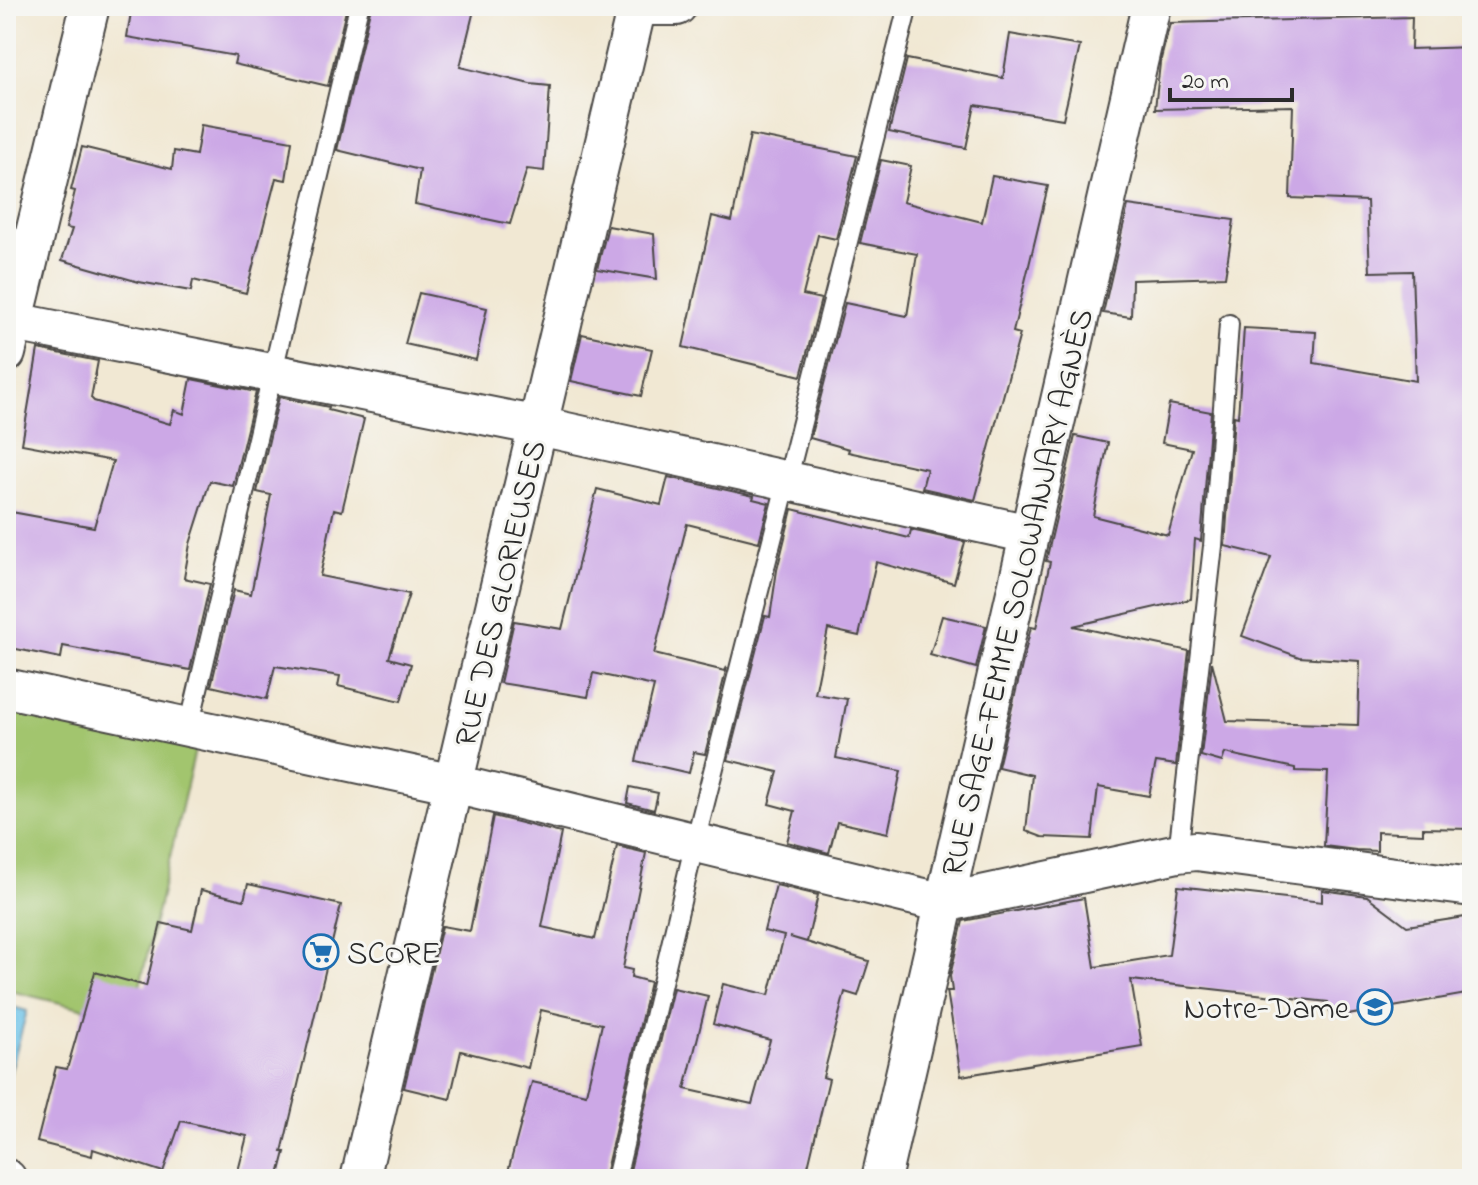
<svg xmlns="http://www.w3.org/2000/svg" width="1478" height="1185" viewBox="0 0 1478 1185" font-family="'Indie Flower',sans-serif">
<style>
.green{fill:#a2c56e;stroke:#66784c;stroke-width:2}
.water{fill:#6cc3e9;stroke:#4c778a;stroke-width:2}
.building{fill:#cca8e6}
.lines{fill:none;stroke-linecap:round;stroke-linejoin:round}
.service-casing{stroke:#494744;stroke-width:22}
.minor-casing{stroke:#494744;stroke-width:42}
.service{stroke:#fff;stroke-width:18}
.minor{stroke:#fff;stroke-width:38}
.labels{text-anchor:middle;stroke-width:6;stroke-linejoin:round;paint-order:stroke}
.street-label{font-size:32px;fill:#2b2b2b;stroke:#f6f6f2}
.poi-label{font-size:32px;fill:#2b2b2b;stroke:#f6f6f2;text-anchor:start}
</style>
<rect width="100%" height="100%" fill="#f6f6f2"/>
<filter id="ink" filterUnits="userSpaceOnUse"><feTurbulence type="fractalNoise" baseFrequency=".0125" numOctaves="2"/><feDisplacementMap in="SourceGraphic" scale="16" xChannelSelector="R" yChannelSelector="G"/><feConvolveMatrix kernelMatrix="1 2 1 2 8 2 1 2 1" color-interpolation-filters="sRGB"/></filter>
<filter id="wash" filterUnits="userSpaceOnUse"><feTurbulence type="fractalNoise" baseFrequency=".006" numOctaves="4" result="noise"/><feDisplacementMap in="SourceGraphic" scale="32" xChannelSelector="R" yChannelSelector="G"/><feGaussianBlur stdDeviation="1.8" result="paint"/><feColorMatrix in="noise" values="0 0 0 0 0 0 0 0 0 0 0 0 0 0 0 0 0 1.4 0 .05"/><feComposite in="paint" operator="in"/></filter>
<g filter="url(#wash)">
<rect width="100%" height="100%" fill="#f1e8d3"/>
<path class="green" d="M 6,699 L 197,742 L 132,1020 L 6,990 Z"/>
<path class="water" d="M 6,1005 L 27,1011 L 6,1088 Z"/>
<g id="blocks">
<path class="building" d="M 132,6 L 347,6 L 328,86 L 234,64 L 236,56 L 127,37 Z
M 371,6 L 475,6 L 460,67 L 530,84 L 550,86 L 544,171 L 527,169 L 510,224 L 415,204 L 420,170 L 337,150 Z
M 1412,17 L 1411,49 L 1472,47 L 1472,829 L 1423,828 L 1423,834 L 1377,832 L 1377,851 L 1356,850 L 1324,846 L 1328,772 L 1295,771 L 1295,768 L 1225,753 L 1222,762 L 1201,756 L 1212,662 L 1227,721 L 1358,725 L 1360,661 L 1299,657 L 1242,636 L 1271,557 L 1225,546 L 1234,416 L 1238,417 L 1244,328 L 1316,332 L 1314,363 L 1416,381 L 1412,271 L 1370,272 L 1367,201 L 1290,198 L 1293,106 L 1155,109 L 1160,63 L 1170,23 Z
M 1010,34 L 1080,46 L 1063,119 L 975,105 L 966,148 L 889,132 L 907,59 L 1003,78 Z
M 201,125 L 292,141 L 286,180 L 276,178 L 246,293 L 193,280 L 191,291 L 139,282 L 62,260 L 72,229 L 66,228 L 75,191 L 71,190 L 82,147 L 172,169 L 174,151 L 196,155 Z
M 750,135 L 857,156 L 836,239 L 818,235 L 803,295 L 821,299 L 801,376 L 683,347 L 712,216 L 732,221 Z
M 881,160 L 911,166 L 903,202 L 982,222 L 992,176 L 1048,186 L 1013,332 L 1020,334 L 975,500 L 922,488 L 927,469 L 848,452 L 849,449 L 810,438 L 845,303 L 907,316 L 917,254 L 860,243 Z
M 1128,205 L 1234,220 L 1225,277 L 1132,280 L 1131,317 L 1103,313 Z
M 608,226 L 654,234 L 657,279 L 597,269 Z
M 419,293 L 487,308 L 476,360 L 405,344 Z
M 582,334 L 652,349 L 641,396 L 571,381 Z
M 38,349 L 98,361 L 91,398 L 94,401 L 170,424 L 174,410 L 184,414 L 191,379 L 256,392 L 233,486 L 210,481 L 190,544 L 184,578 L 210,584 L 190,670 L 63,646 L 61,658 L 6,647 L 6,511 L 94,527 L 113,461 L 22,444 Z
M 279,397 L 329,407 L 328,410 L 364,419 L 342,511 L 334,509 L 320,576 L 409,594 L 389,658 L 411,664 L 401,701 L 338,686 L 340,676 L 275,666 L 267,699 L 211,686 L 234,590 L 251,594 L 271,495 L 257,492 Z
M 1169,404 L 1211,412 L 1201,541 L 1195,539 L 1191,599 L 1073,626 L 1189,651 L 1176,765 L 1156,762 L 1149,796 L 1098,787 L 1092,839 L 1042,837 L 1026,831 L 1032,775 L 998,767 L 1031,627 L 1036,628 L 1050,562 L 1046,561 L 1075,436 L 1108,443 L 1093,516 L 1168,535 L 1192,449 L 1162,443 Z
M 668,477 L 754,496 L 753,499 L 769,503 L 759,542 L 687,524 L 654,654 L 725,671 L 727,667 L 705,754 L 694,752 L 689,773 L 636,761 L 654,686 L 593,673 L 588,697 L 500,683 L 514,621 L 562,629 L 597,489 L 661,505 Z
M 792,509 L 909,538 L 911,530 L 965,542 L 954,583 L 876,562 L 859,636 L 828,629 L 815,694 L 847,699 L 836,758 L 901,771 L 888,833 L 837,822 L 829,853 L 787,842 L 795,811 L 769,804 L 778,772 L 728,760 L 765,616 L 770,617 L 777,570 Z
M 942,616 L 986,626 L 976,668 L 930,655 Z
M 630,787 L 658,793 L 654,810 L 627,803 Z
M 493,816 L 561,833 L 542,927 L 595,939 L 617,846 L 646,853 L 623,968 L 632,970 L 631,977 L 650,982 L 604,1179 L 506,1179 L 532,1082 L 586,1094 L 602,1024 L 541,1010 L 528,1068 L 461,1051 L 450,1099 L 404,1088 L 442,926 L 470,931 Z
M 248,884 L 341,905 L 282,1152 L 285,1152 L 278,1179 L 236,1179 L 247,1136 L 181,1121 L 163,1172 L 93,1149 L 92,1156 L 37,1142 L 56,1067 L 67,1069 L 95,972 L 146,986 L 161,923 L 192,930 L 201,890 L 244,900 Z
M 776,885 L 818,895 L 807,942 L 790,937 L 869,961 L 858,996 L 845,992 L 823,1077 L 829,1079 L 805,1179 L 628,1179 L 673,988 L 708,996 L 685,1089 L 752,1104 L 770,1040 L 713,1024 L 723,984 L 769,995 L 784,936 L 764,931 Z
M 1178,886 L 1322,902 L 1322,890 L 1367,896 L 1407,926 L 1472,916 L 1472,993 L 1331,1018 L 1328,1002 L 1131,980 L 1142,1046 L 961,1076 L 947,991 L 952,991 L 950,976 L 963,921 L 1084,898 L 1095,967 L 1169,955 Z"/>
</g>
</g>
<g filter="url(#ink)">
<use href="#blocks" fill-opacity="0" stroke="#494744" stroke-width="2"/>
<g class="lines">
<defs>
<path id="service" d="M 189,727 L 359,6
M 1178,853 L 1213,546 L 1229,324
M 616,1179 L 695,842 L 908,6"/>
<path id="minor" d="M 627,6 L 677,6
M 14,322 L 539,426 L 1029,534
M 6,353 L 90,6
M 6,688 L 454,784 L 944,903 L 1178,853 L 1196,851 L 1472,887
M 6,1179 L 7,1179
M 360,1179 L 637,6
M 881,1179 L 1151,6"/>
</defs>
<use href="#service" class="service-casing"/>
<use href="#minor" class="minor-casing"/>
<use href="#service" class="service"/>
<use href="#minor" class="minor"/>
</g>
</g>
<defs>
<symbol id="supermarket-ring" viewBox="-11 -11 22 22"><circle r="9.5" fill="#f6f6f2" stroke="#1f6fb2" stroke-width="1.5"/><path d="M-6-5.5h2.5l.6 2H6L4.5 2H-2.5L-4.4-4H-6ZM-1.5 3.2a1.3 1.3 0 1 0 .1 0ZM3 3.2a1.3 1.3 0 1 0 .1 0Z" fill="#1f6fb2"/></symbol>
<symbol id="school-ring" viewBox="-11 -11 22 22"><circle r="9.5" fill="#f6f6f2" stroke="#1f6fb2" stroke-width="1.5"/><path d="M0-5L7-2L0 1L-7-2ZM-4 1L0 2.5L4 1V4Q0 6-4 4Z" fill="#1f6fb2"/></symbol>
</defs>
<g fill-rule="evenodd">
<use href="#supermarket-ring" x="301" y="932" width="40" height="40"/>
<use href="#school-ring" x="1355" y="987" width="40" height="40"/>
</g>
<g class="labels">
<g class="street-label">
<text transform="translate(1016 592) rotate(-77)" y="11">RUE SAGE-FEMME SOLOWANJARY AGNÈS</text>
<text transform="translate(499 593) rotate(-77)" y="11">RUE DES GLORIEUSES</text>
</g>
<g class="poi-label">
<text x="347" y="963">SCORE</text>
<text x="1349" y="1018" text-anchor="end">Notre-Dame</text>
</g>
</g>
<rect width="1478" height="1185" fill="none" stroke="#f6f6f2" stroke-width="32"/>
<path d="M1170 88v12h122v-12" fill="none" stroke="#2b2b2b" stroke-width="4"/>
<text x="1182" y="88" font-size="24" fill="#2b2b2b" stroke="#f6f6f2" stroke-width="6" paint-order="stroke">20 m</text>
</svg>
